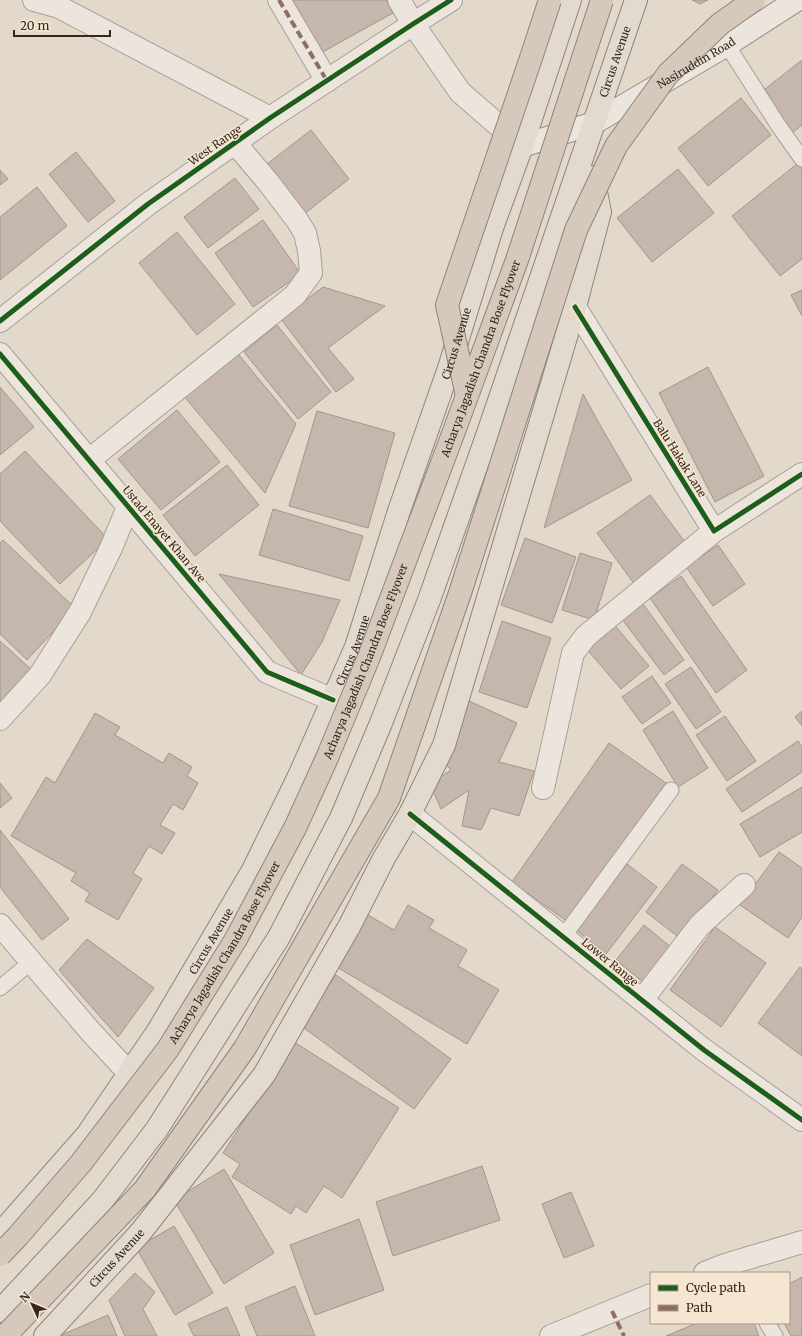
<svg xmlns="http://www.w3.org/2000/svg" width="802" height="1336" viewBox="0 0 802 1336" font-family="Merriweather,serif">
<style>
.building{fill:#c6b7ac;stroke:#a3958b}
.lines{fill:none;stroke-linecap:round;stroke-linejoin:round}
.service-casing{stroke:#a89e95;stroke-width:17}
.minor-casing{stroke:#a89e95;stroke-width:24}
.tertiary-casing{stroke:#a89e95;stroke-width:24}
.secondary-casing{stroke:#978e85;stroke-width:24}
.primary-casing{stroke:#8d847b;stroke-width:24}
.service{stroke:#ebe5dd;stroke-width:15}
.minor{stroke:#ebe5dd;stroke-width:22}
.tertiary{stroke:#ebe5dd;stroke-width:22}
.secondary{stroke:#ebe5dd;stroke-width:22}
.primary{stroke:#e2dace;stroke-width:22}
.motorway-bridge-casing{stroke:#8d847b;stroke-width:24;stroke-linecap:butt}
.motorway-bridge{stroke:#d6c9bc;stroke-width:22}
.quiet{stroke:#8d6e63;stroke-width:4;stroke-dasharray:8 4;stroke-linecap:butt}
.cycleway-casing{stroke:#f4e6d1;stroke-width:8}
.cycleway{stroke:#1b5e20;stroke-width:5}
.labels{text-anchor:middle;stroke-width:3;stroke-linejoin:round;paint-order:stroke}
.street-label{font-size:11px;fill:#36261d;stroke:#f4e6d1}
</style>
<rect width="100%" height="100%" fill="#e3d9cb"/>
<path class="building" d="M 289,0 L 386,0 L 393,13 L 319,54 Z
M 692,0 L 708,0 L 700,4 Z
M 802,60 L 802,125 L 792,133 L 760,93 Z
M 741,98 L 771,135 L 708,186 L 678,148 Z
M 311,130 L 349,179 L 304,214 L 267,164 Z
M 76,152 L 115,201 L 88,222 L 49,174 Z
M 798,163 L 802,169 L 802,259 L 780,276 L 732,216 Z
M 678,169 L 714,213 L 652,262 L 617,218 Z
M 0,170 L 8,179 L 0,185 Z
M 235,178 L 259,209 L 208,248 L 184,217 Z
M 37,187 L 67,226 L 0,280 L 0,217 Z
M 263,220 L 301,274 L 253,307 L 215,253 Z
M 177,232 L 235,304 L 197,335 L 139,263 Z
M 323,287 L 385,306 L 328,348 L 354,379 L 336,392 L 281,319 Z
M 802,290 L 802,316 L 791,295 Z
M 277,325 L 331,392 L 298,419 L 244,352 Z
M 234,349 L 296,424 L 265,493 L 183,395 Z
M 708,367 L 764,476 L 715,502 L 659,393 Z
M 0,387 L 34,427 L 0,455 Z
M 583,394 L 600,425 L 632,480 L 544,528 Z
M 177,410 L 220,462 L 161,510 L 118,459 Z
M 317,411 L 395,433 L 368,528 L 289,506 Z
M 25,451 L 108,539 L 60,584 L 0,521 L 0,474 Z
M 227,465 L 259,505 L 195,556 L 163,515 Z
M 650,495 L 688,546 L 635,585 L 597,533 Z
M 273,509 L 363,536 L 349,581 L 259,555 Z
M 525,538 L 576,557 L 552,623 L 501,605 Z
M 3,540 L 75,608 L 27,660 L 0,634 L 0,543 Z
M 718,545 L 745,584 L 713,606 L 686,567 Z
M 580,553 L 612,563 L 594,620 L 562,610 Z
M 219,574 L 340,600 L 322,642 L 301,675 Z
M 681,576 L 747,670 L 716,693 L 650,598 Z
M 643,604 L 684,660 L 664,675 L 622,619 Z
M 502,621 L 551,638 L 527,708 L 479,692 Z
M 612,622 L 649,666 L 621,689 L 584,646 Z
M 0,641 L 32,670 L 0,705 Z
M 691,667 L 721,712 L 696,729 L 665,684 Z
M 652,676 L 671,703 L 642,724 L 622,697 Z
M 467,700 L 517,723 L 499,762 L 534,771 L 519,816 L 491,808 L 481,830 L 462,826 L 469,790 L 441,809 L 430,784 L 451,770 L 439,757 Z
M 673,711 L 708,768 L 678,787 L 643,730 Z
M 802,711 L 802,726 L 795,717 Z
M 95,713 L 120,727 L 115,735 L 163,763 L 169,753 L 192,767 L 187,776 L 198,783 L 183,810 L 173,804 L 160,825 L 175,833 L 162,854 L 149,846 L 133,873 L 142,879 L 118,920 L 85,901 L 90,893 L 71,881 L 76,873 L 11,836 L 46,777 L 55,783 Z
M 725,716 L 756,761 L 727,781 L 696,735 Z
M 798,741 L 802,747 L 802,772 L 742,812 L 726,789 Z
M 609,743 L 666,783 L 568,922 L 512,882 Z
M 0,783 L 12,798 L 0,808 Z
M 802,787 L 802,832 L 760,857 L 740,824 Z
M 0,830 L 69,919 L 42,940 L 0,887 Z
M 779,852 L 802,868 L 802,917 L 788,938 L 740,905 Z
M 627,864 L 657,887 L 606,954 L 576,930 Z
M 682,864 L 718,890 L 681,939 L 646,912 Z
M 408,905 L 434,920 L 429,928 L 467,950 L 458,966 L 499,990 L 467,1044 L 330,963 L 361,911 L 394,930 Z
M 644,925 L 672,948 L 644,983 L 616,960 Z
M 715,927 L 766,963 L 721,1027 L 670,990 Z
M 87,939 L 154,988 L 118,1037 L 59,970 Z
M 800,967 L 802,969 L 802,1056 L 758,1023 Z
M 336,975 L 451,1059 L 414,1109 L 300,1025 Z
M 294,1042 L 399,1108 L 342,1198 L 324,1186 L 306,1213 L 296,1206 L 291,1214 L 232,1177 L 240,1164 L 223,1153 Z
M 482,1166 L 500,1220 L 393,1256 L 376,1202 Z
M 224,1169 L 274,1253 L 224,1284 L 174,1200 Z
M 571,1192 L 594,1246 L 564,1258 L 542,1204 Z
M 359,1219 L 384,1290 L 315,1315 L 290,1245 Z
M 174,1226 L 213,1293 L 175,1315 L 136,1248 Z
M 135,1273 L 155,1292 L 143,1309 L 157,1336 L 125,1336 L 109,1300 Z
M 802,1277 L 802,1336 L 791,1336 L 784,1323 L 789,1323 L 789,1284 Z
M 295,1286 L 315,1336 L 257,1336 L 245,1307 Z
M 227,1307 L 240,1336 L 194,1336 L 188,1324 Z
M 108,1315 L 117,1336 L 59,1336 Z
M 697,1323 L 754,1323 L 759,1336 L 666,1336 Z"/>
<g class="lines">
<defs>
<path id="service" d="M 727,45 L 778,125 L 802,159
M 563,937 L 671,790
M 0,988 L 31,962
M 767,1323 L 775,1336"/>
<path id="minor" d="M 34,0 L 59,7 L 270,118
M 279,0 L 327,81
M 575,307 L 714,531 L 802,474
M 0,321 L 148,204 L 270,118 L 413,24 L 451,0
M 0,354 L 267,672 L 333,700
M 89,460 L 295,295 L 311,273 L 309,251 L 305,233 L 297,220 L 268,182 L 235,143
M 0,719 L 40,675 L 80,612 L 111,548 L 128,507
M 543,788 L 573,653 L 586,636 L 714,531
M 410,814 L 704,1050 L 802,1120
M 0,925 L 90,1031 L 129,1073
M 642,1000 L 700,925 L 744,885
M 705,1273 L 725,1265 L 802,1242
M 551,1336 L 651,1295"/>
<path id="tertiary" d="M 399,0 L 413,24 L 460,92 L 520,144"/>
<g id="secondary">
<path id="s1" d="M 522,146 L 594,123 L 727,45 L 797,0"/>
</g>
<g id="primary">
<path id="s2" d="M 0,1234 L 87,1135 L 158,1031 L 253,870 L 299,776 L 356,647 L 399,511 L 449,368 L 492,228 L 522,146 L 570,0"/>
<path id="s3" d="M 0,1311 L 102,1201 L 157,1129 L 279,937 L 341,818 L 381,723 L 429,600 L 488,433 L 636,0"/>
<path id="s4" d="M 45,1336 L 140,1233 L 264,1075 L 350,925 L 384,858 L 410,814 L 444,745 L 575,307 L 600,212 L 593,177"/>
</g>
</defs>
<use href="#service" class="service-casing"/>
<use href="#minor" class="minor-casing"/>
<use href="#tertiary" class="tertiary-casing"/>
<use href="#secondary" class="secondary-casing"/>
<use href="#primary" class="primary-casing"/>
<use href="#service" class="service"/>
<use href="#minor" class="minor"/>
<use href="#tertiary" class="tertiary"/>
<use href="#secondary" class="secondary"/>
<use href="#primary" class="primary"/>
<defs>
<g id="motorway-bridge">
<path d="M 467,396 L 447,305 L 532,55 L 550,0"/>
<path id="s5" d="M 0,1255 L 18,1236 L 81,1163 L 168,1049 L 236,939 L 295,828 L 327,758 L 369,657 L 453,434 L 517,260 L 602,0"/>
<path d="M 5,1336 L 145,1189 L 245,1048 L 389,798 L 460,593 L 576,230 L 616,146 L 668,74 L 720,24 L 754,0"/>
</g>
</defs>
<use href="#motorway-bridge" class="motorway-bridge-casing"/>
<use href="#motorway-bridge" class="motorway-bridge"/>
<path class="quiet" d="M 279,0 L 327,81
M 612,1311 L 624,1336"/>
<defs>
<path id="cycleway" d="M 575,307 L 714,531 L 802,474
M 0,321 L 148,204 L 270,118 L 413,24 L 451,0
M 0,354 L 267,672 L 333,700
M 410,814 L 704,1050 L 802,1120"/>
</defs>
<use href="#cycleway" class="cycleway-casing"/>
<use href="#cycleway" class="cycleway"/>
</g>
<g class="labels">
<g class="street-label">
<text dy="4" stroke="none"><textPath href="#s3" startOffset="1407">Circus Avenue</textPath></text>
<text dy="4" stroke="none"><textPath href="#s1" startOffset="194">Nasiruddin Road</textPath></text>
<text transform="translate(215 145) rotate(-35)" y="4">West Range</text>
<text dy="4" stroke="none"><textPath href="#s2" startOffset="1010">Circus Avenue</textPath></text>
<text dy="4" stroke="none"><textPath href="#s5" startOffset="1026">Acharya Jagadish Chandra Bose Flyover</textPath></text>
<text transform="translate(680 458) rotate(58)" y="4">Balu Hakak Lane</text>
<text transform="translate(164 534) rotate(50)" y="4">Ustad Enayet Khan Ave</text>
<text dy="4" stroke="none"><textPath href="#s2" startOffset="686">Circus Avenue</textPath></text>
<text dy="4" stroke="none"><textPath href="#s5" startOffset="702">Acharya Jagadish Chandra Bose Flyover</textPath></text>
<text dy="4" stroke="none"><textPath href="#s2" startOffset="362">Circus Avenue</textPath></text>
<text dy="4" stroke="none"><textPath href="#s5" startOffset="378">Acharya Jagadish Chandra Bose Flyover</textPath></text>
<text transform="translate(610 962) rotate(39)" y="4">Lower Range</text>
<text dy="4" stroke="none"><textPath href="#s4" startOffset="106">Circus Avenue</textPath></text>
</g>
</g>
<rect x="650" y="1272" width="140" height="52" fill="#f4e6d1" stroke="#a89989"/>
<rect x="658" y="1285" width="20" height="6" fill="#1b5e20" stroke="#a89989"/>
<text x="686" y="1292" font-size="12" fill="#36261d">Cycle path</text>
<rect x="658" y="1305" width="20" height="6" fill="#8d6e63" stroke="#a89989"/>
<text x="686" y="1312" font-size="12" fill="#36261d">Path</text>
<g transform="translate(32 1304) rotate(314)" stroke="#f4e6d1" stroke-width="3" paint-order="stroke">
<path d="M0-3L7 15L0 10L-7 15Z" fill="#36261d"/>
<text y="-6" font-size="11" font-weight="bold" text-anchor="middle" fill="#36261d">N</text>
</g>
<path d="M14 30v6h96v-6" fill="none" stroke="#36261d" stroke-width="2"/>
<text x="20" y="30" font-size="12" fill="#36261d" stroke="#f4e6d1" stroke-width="3" paint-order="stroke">20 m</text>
</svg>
